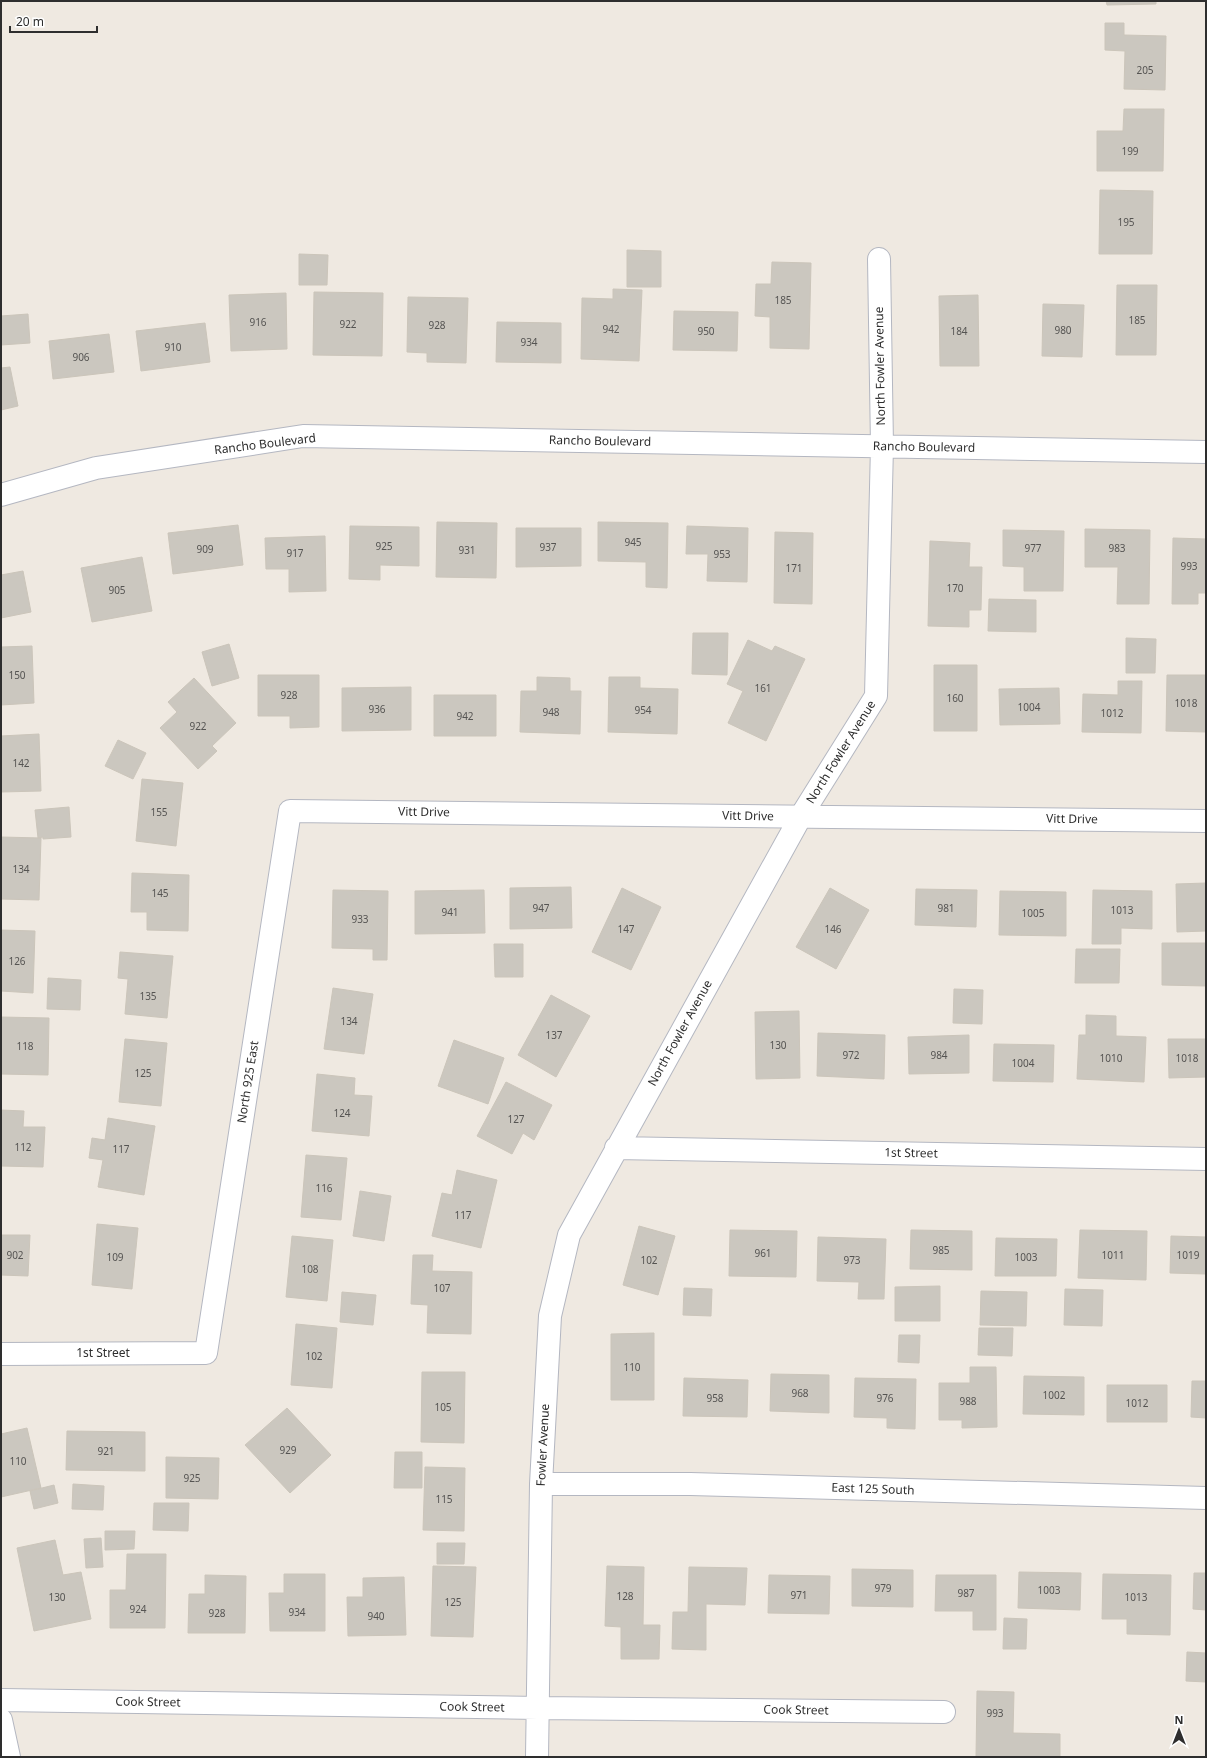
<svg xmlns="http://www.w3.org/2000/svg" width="1207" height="1758" viewBox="0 0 1207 1758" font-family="'Noto Sans',sans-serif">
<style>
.building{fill:#cbc7bf;stroke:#cbc5ba}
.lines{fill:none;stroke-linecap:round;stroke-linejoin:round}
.minor-casing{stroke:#b4b7c1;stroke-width:24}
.minor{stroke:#fff;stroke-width:22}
.labels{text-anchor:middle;stroke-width:3.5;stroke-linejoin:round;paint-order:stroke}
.number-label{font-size:10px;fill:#555452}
.street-label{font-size:12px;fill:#2e2e2e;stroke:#fff}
</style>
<rect width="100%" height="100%" fill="#efe9e1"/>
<path class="building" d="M 1106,1 L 1156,1 L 1156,4 L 1107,5 Z
M 1105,23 L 1124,23 L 1124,35 L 1166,36 L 1165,90 L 1124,89 L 1125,51 L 1105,50 Z
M 1124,109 L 1164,109 L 1163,171 L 1097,171 L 1097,131 L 1123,131 Z
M 1100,190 L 1153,191 L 1152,254 L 1099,254 Z
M 627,250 L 661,251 L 661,287 L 627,287 Z
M 299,254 L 328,255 L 327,285 L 299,285 Z
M 772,262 L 811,263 L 809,349 L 770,348 L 770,317 L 755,316 L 756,284 L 771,284 Z
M 1117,285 L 1157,285 L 1156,355 L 1116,355 Z
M 613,289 L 642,290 L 639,361 L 581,359 L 582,298 L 613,299 Z
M 314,292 L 383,293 L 382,356 L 313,355 Z
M 286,293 L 287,349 L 231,351 L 229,295 Z
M 978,295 L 979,366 L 940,366 L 939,296 Z
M 408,297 L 468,298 L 466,363 L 427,362 L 427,353 L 407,352 Z
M 1043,304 L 1084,305 L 1082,357 L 1042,356 Z
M 674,311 L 738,312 L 737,351 L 673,350 Z
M 28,314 L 30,343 L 1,345 L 1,316 Z
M 497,322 L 561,323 L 561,363 L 496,362 Z
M 205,323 L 210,362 L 141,371 L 136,331 Z
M 109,334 L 114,372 L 53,379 L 49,341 Z
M 10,367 L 18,406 L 1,410 L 1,368 Z
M 437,522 L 497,523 L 496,578 L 436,577 Z
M 598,522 L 668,523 L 667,588 L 646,587 L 646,562 L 598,561 Z
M 238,525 L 243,565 L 173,574 L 168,533 Z
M 350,526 L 419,527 L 419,566 L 380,565 L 380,580 L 349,579 Z
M 687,526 L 748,528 L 747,582 L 707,581 L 708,554 L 686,554 Z
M 516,528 L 581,528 L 581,566 L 516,567 Z
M 1085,529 L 1150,530 L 1149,604 L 1117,604 L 1118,567 L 1085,567 Z
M 1003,530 L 1064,531 L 1063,591 L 1024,591 L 1024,567 L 1003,566 Z
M 775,532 L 813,533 L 812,604 L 774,603 Z
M 325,536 L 326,591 L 289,592 L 289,569 L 266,569 L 265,538 Z
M 1173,538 L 1206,539 L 1206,593 L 1198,593 L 1198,604 L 1172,604 Z
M 930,541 L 970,543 L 969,567 L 982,567 L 981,610 L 969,610 L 969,627 L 928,626 Z
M 142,557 L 152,611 L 92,622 L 81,568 Z
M 23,571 L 31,612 L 1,618 L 1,575 Z
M 989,599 L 1036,600 L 1036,632 L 988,631 Z
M 693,633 L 728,633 L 727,675 L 692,674 Z
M 1126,638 L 1156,639 L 1155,673 L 1126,673 Z
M 748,640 L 772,651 L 775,646 L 805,659 L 766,741 L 728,723 L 743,691 L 727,684 Z
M 229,644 L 239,678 L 212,686 L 202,652 Z
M 32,646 L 34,703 L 1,705 L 1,647 Z
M 934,665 L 977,665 L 977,731 L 934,731 Z
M 258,675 L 319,675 L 319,727 L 290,728 L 290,716 L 258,716 Z
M 1167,675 L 1206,675 L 1206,732 L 1166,731 Z
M 537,677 L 570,678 L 570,691 L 581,691 L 580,734 L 520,732 L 521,691 L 537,691 Z
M 609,677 L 640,677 L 640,688 L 678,689 L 677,734 L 608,732 Z
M 194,678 L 236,723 L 212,746 L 217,751 L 198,769 L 160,728 L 177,712 L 168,702 Z
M 1118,681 L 1142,681 L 1141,733 L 1082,732 L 1083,694 L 1118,695 Z
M 411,687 L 411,730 L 342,731 L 342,688 Z
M 1059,688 L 1060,724 L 1000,725 L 999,689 Z
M 434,695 L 496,695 L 496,736 L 434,736 Z
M 39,734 L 41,791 L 1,792 L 1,736 Z
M 118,740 L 146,753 L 133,779 L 105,766 Z
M 142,779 L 183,783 L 176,846 L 136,841 Z
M 69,807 L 71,837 L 43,839 L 43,837 L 38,838 L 35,810 Z
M 1,837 L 41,838 L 39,900 L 1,899 Z
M 132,873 L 189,875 L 188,931 L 147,930 L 147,912 L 131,912 Z
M 1206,883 L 1206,931 L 1177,932 L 1176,884 Z
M 571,887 L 572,928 L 510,929 L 510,888 Z
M 622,888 L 661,907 L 631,970 L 592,952 Z
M 830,888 L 869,910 L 836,969 L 796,947 Z
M 916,889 L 977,890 L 976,927 L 915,925 Z
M 333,890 L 388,891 L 387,960 L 373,960 L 373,949 L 332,948 Z
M 484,890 L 485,933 L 415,934 L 415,891 Z
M 1093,890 L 1152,891 L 1152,929 L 1121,928 L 1121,944 L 1092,944 Z
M 1000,891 L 1066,892 L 1066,936 L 999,935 Z
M 1,930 L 35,931 L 33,993 L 1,991 Z
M 1162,943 L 1206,943 L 1206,986 L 1162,985 Z
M 494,944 L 523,944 L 523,977 L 495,977 Z
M 1076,949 L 1120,949 L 1119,983 L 1075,983 Z
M 120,952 L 173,956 L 167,1018 L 125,1014 L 128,979 L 118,978 Z
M 48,978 L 81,980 L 80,1010 L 47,1009 Z
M 333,988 L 373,994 L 364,1054 L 324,1049 Z
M 954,989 L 983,990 L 982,1024 L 953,1023 Z
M 551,995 L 590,1016 L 556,1077 L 518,1055 Z
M 799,1011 L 800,1078 L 756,1079 L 755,1012 Z
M 1086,1015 L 1116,1016 L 1116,1036 L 1146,1037 L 1144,1082 L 1077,1079 L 1079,1035 L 1086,1035 Z
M 1,1017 L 49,1018 L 48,1075 L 1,1074 Z
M 818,1033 L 885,1035 L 884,1079 L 817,1076 Z
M 969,1035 L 969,1073 L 909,1074 L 908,1037 Z
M 125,1039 L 167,1043 L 161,1106 L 119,1102 Z
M 1168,1039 L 1206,1039 L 1206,1077 L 1169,1078 Z
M 454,1040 L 504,1058 L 488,1104 L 438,1086 Z
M 994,1044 L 1054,1045 L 1053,1082 L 993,1081 Z
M 317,1074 L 355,1078 L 354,1095 L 372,1096 L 369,1136 L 312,1131 Z
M 506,1082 L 552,1105 L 534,1140 L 523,1133 L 512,1154 L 477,1136 Z
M 1,1110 L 24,1111 L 23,1127 L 45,1127 L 43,1167 L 1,1166 Z
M 108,1118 L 155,1126 L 144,1195 L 98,1187 L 103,1160 L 89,1158 L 92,1138 L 105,1140 Z
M 306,1155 L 347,1158 L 341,1220 L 301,1217 Z
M 457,1170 L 497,1180 L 481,1248 L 432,1236 L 442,1193 L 452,1195 Z
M 360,1191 L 391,1196 L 384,1241 L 353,1236 Z
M 97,1224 L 138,1228 L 132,1289 L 92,1285 Z
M 639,1226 L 675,1236 L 658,1295 L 623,1285 Z
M 730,1230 L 797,1231 L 796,1277 L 729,1276 Z
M 911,1230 L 972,1231 L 972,1270 L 910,1269 Z
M 1080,1230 L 1147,1231 L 1146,1280 L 1078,1278 Z
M 1,1235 L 30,1235 L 28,1276 L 1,1275 Z
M 292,1236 L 333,1240 L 327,1301 L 286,1297 Z
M 1171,1236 L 1206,1237 L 1206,1274 L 1170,1273 Z
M 818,1237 L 886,1239 L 884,1299 L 858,1299 L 859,1282 L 817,1281 Z
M 996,1238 L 1057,1239 L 1056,1276 L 995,1276 Z
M 413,1255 L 433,1255 L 432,1271 L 472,1272 L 471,1334 L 427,1333 L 428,1305 L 411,1304 Z
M 940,1286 L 940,1321 L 895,1321 L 895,1287 Z
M 684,1288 L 712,1289 L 711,1316 L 683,1315 Z
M 1065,1289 L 1103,1290 L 1102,1326 L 1064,1325 Z
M 981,1291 L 1027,1292 L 1026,1326 L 980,1325 Z
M 342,1292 L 376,1295 L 373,1325 L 340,1322 Z
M 296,1324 L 337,1328 L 332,1388 L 291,1385 Z
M 979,1328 L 1013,1328 L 1012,1356 L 978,1355 Z
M 654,1333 L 654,1400 L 611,1400 L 611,1334 Z
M 899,1335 L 920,1335 L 919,1363 L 898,1362 Z
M 970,1367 L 996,1367 L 997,1427 L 962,1428 L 962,1420 L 939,1420 L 939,1383 L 970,1383 Z
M 422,1372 L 465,1372 L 464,1443 L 421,1442 Z
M 771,1374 L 829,1375 L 829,1413 L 770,1411 Z
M 1024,1376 L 1084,1377 L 1084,1415 L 1023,1414 Z
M 684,1378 L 748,1380 L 747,1417 L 683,1416 Z
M 855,1378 L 916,1379 L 915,1429 L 887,1428 L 887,1418 L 854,1417 Z
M 1192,1381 L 1206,1381 L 1206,1418 L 1191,1417 Z
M 1107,1385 L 1167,1385 L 1167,1422 L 1107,1422 Z
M 287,1408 L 331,1455 L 290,1493 L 245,1445 Z
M 27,1428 L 41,1488 L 1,1497 L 1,1434 Z
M 67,1431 L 145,1432 L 145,1471 L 66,1470 Z
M 395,1452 L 422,1452 L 422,1488 L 394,1488 Z
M 166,1457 L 219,1458 L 218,1499 L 166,1498 Z
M 425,1467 L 465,1468 L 464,1531 L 423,1530 Z
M 73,1484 L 104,1486 L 103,1510 L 72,1509 Z
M 54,1485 L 58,1503 L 34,1509 L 30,1491 Z
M 154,1503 L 189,1503 L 188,1531 L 153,1530 Z
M 105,1531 L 135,1531 L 134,1549 L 105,1550 Z
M 101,1538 L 103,1567 L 86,1568 L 84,1539 Z
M 55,1540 L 63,1575 L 81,1572 L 91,1619 L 34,1631 L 17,1548 Z
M 437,1543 L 465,1543 L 464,1564 L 437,1564 Z
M 127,1554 L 166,1554 L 165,1628 L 110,1628 L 110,1590 L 126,1590 Z
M 433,1566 L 476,1567 L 473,1637 L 431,1636 Z
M 607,1566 L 644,1567 L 643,1625 L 660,1625 L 659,1659 L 621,1659 L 621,1627 L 605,1626 Z
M 689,1567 L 747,1568 L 745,1605 L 706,1604 L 706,1650 L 672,1649 L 673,1612 L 688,1612 Z
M 852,1569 L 913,1570 L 913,1607 L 852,1606 Z
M 1019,1572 L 1081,1573 L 1080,1610 L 1018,1608 Z
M 1194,1573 L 1206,1573 L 1206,1610 L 1193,1609 Z
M 284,1574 L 325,1574 L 325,1631 L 270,1631 L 269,1593 L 284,1593 Z
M 1103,1574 L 1171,1575 L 1170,1635 L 1127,1634 L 1127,1619 L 1102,1619 Z
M 205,1575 L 246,1576 L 245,1633 L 188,1633 L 189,1594 L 205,1594 Z
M 769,1575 L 830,1576 L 829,1614 L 768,1613 Z
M 936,1575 L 996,1575 L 996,1630 L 973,1630 L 973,1611 L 935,1611 Z
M 404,1577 L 406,1635 L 348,1636 L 347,1597 L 363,1597 L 363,1578 Z
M 1004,1618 L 1027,1619 L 1026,1649 L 1003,1649 Z
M 1187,1652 L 1206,1653 L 1206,1682 L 1186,1681 Z
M 977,1691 L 1014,1692 L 1013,1733 L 1060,1734 L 1060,1757 L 976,1757 Z"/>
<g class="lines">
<defs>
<path id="minor" d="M 1,495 L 96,468 L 303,436 L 1206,452
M 616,1148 L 1206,1159
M 1,1354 L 206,1353 L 290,811 L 1206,821
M 541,1484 L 690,1484 L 1206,1498
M 1,1700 L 538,1708 L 944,1712
M 1,1720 L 9,1757
M 537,1757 L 541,1484 L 550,1316 L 569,1235 L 801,816 L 876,696 L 882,446 L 879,259"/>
</defs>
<use href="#minor" class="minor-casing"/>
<use href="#minor" class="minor"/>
</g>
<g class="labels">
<g class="number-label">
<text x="1145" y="74">205</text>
<text x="1130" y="155">199</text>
<text x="1126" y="226">195</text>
<text x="783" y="304">185</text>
<text x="1137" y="324">185</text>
<text x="258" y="326">916</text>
<text x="348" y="328">922</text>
<text x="437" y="329">928</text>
<text x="611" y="333">942</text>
<text x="1063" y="334">980</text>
<text x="706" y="335">950</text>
<text x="959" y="335">184</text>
<text x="529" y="346">934</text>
<text x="173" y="351">910</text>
<text x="81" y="361">906</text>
<text x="633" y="546">945</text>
<text x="384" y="550">925</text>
<text x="548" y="551">937</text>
<text x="1033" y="552">977</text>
<text x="1117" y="552">983</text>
<text x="205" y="553">909</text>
<text x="467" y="554">931</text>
<text x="295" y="557">917</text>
<text x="722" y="558">953</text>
<text x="1189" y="570">993</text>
<text x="794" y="572">171</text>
<text x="955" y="592">170</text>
<text x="117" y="594">905</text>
<text x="17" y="679">150</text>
<text x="763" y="692">161</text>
<text x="289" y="699">928</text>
<text x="955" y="702">160</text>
<text x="1186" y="707">1018</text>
<text x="1029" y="711">1004</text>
<text x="377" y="713">936</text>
<text x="643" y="714">954</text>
<text x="551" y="716">948</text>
<text x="1112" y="717">1012</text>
<text x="465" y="720">942</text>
<text x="198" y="730">922</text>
<text x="21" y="767">142</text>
<text x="159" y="816">155</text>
<text x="21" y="873">134</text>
<text x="160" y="897">145</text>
<text x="541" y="912">947</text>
<text x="946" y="912">981</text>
<text x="1122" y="914">1013</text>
<text x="450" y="916">941</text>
<text x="1033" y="917">1005</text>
<text x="360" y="923">933</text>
<text x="626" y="933">147</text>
<text x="833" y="933">146</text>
<text x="17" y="965">126</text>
<text x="148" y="1000">135</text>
<text x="349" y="1025">134</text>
<text x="554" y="1039">137</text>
<text x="778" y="1049">130</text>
<text x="25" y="1050">118</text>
<text x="851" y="1059">972</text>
<text x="939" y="1059">984</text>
<text x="1111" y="1062">1010</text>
<text x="1187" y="1062">1018</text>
<text x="1023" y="1067">1004</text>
<text x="143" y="1077">125</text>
<text x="342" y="1117">124</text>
<text x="516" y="1123">127</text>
<text x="23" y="1151">112</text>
<text x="121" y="1153">117</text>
<text x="324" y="1192">116</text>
<text x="463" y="1219">117</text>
<text x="941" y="1254">985</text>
<text x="763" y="1257">961</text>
<text x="15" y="1259">902</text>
<text x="1113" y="1259">1011</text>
<text x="1188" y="1259">1019</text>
<text x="115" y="1261">109</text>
<text x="1026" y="1261">1003</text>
<text x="649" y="1264">102</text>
<text x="852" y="1264">973</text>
<text x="310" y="1273">108</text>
<text x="442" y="1292">107</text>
<text x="314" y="1360">102</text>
<text x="632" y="1371">110</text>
<text x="800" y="1397">968</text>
<text x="1054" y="1399">1002</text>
<text x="715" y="1402">958</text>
<text x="885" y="1402">976</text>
<text x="968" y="1405">988</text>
<text x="1137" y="1407">1012</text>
<text x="443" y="1411">105</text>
<text x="288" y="1454">929</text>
<text x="106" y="1455">921</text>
<text x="18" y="1465">110</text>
<text x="192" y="1482">925</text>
<text x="444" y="1503">115</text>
<text x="883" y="1592">979</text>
<text x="1049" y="1594">1003</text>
<text x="966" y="1597">987</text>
<text x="799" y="1599">971</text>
<text x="625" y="1600">128</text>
<text x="57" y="1601">130</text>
<text x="1136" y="1601">1013</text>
<text x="453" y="1606">125</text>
<text x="138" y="1613">924</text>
<text x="297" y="1616">934</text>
<text x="217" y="1617">928</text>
<text x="376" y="1620">940</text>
<text x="995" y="1717">993</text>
</g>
<g class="street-label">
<text transform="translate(880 366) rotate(-91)" y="4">North Fowler Avenue</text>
<text transform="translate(600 441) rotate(1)" y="4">Rancho Boulevard</text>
<text transform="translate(265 444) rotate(-7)" y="4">Rancho Boulevard</text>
<text transform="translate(924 447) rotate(1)" y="4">Rancho Boulevard</text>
<text transform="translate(841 752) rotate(-58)" y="4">North Fowler Avenue</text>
<text transform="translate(424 812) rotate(1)" y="4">Vitt Drive</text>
<text transform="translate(748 816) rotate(1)" y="4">Vitt Drive</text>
<text transform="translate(1072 819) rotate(1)" y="4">Vitt Drive</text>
<text transform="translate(680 1033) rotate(-61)" y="4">North Fowler Avenue</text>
<text transform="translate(248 1082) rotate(-81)" y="4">North 925 East</text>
<text transform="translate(911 1153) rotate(1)" y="4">1st Street</text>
<text x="103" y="1357">1st Street</text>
<text transform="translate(543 1445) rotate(-87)" y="4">Fowler Avenue</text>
<text transform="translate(873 1489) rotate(2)" y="4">East 125 South</text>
<text transform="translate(148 1702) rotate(1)" y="4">Cook Street</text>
<text transform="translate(472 1707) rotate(1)" y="4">Cook Street</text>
<text transform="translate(796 1710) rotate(1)" y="4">Cook Street</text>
</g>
</g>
<rect width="1207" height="1758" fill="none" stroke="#2e2e2e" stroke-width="4"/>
<g transform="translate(1179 1730)" stroke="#ffffff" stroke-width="3" paint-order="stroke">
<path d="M0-3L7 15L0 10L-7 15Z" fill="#2e2e2e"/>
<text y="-6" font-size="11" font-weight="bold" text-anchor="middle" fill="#2e2e2e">N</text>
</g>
<path d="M10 26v6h87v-6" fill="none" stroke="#2e2e2e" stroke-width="2"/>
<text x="16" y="26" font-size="12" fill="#2e2e2e" stroke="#ffffff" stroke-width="3" paint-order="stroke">20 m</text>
</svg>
